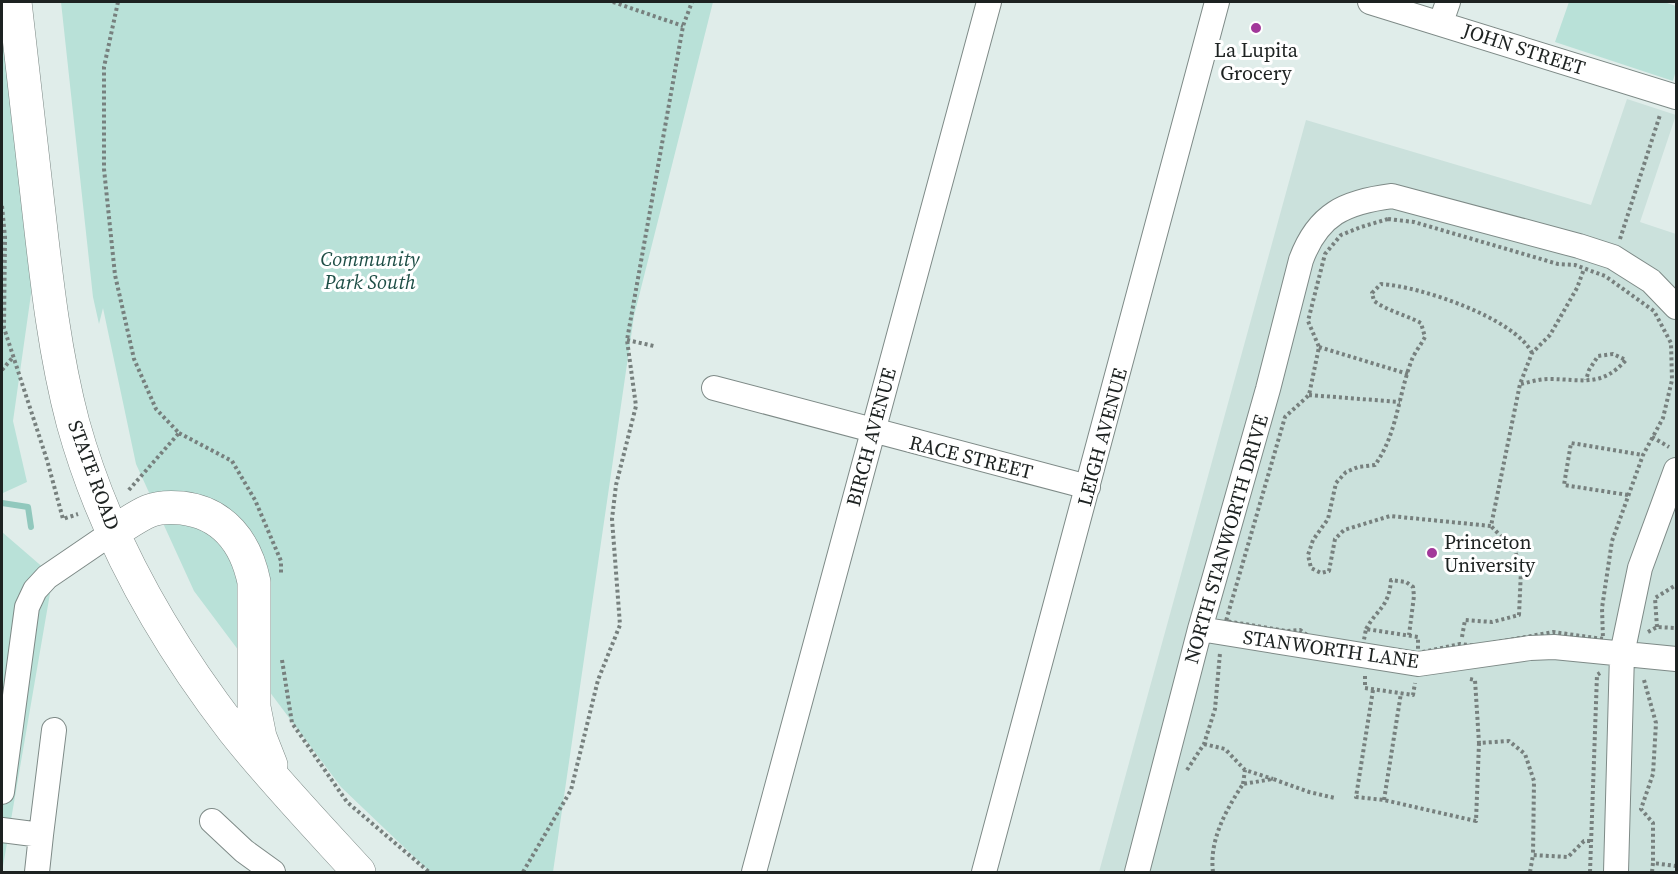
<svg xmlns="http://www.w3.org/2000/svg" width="1678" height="874" viewBox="0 0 1678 874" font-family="'Source Serif 4',serif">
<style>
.built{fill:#cbe1dc}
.green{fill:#b9e1d8}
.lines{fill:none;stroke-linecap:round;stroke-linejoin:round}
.stream{stroke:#91c8bd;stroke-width:6}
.minor-casing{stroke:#7e8a87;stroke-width:26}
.highway-casing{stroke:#7e8a87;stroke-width:34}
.path{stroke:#77807e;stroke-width:4;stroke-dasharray:3 3;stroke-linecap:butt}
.minor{stroke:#fff;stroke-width:24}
.highway{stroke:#fff;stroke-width:33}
.poi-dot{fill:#a2389a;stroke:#fff;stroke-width:2}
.labels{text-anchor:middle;stroke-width:6;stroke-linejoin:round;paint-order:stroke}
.street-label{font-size:20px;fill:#1d2221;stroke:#fff}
.poi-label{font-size:20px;fill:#1d2221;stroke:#fff}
.park-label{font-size:20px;font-style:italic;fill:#1e4e46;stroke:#fff}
</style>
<rect width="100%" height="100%" fill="#e0edea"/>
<path class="built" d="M 1627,99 L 1676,115 L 1640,222 L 1676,234 L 1676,872 L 1099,872 L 1306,120 L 1591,205 Z"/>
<path class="green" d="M 2,2 L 34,273 L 13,421 L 27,482 L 3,493 L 2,500 Z
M 61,2 L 713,2 L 634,316 L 553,872 L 430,872 L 341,787 L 194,591 L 136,464 L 103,308 L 99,324 L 93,297 Z
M 1569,2 L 1664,2 L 1676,6 L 1676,70 L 1673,81 L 1555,42 Z
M 2,532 L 53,576 L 2,872 Z"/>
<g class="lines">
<path class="stream" d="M 2,503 L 28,507 L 31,527"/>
<defs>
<path id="minor" d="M 1370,2 L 1676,97
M 1441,22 L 1448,2
M 714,388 L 1088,487
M 1200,629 L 1418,664 L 1530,648 L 1554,647 L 1676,659
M 2,792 L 27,607 L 35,590 L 47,577 L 113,532
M 212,821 L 244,851 L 273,872
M 2,830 L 41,835 L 54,730
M 37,872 L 41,835
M 754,872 L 989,2
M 984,872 L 1217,2
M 1137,872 L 1200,629 L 1268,389 L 1301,260 C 1318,214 1345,202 1392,196 L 1579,246 L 1613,257 L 1651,281 L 1676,307
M 1616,872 L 1622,654 L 1640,568 L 1676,470"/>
<path id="highway" d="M 15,2 C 23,72 31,143 39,213 C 47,284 55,355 73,423 C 104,535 164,640 234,731 C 273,780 317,826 359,872
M 113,532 C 125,525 137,516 149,511 C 159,507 171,507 182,508 C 224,513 246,543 254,582 L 254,707 L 260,737 L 271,765"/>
</defs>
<use href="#minor" class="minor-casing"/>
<use href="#highway" class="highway-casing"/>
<path class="path" d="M 118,2 L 104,67 L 104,169 L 115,275 L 134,359 L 156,409 L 179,433 L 128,491
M 613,2 L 683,26
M 2,206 L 5,237 L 4,328 L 47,460 L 63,519 L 78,514
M 1388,219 L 1414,222 L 1558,264 L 1575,265 L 1605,276 L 1654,311 L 1671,343 L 1672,380 L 1663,418 L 1643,455 L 1612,541 L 1602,608 L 1603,639 L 1553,632 L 1476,646 L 1460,644 L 1418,653 L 1418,637 L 1366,629 L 1363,645 L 1310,637 L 1300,630 L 1286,631 L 1226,621 L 1285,417 L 1309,395 L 1319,347 L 1308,321 L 1325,254 L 1341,235 L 1361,227 Z
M 1620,239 L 1660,115
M 627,340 L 654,346
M 1319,347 L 1408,374
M 1532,353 C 1515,318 1419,286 1381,284 L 1372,293 L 1374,301 C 1388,311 1406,315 1421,323 L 1425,337 C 1421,345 1414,353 1411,362 C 1398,397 1397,434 1375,465 L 1358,467 L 1346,472 L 1336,483 L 1328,519 L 1313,540 L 1308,555 L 1311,568 L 1321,573 L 1329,571 L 1335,539 L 1344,530 L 1390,516 L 1491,526 L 1520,384 L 1532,353 L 1550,335 L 1577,288 L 1584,269
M 2,370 L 13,357
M 1521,384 C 1530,382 1539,379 1549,379 C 1582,379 1601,388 1626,360 L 1613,354 L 1598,356 L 1589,370 L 1586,380
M 1309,395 L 1400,402
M 179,433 L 232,461 L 255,500 L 281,561 L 281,575
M 1652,437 L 1669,447
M 1628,495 L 1564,485 L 1571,443 L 1643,455
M 1657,627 L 1655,598 L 1676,585
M 1366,629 C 1378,608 1389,607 1391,580 L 1406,582 L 1413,587 L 1414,596 L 1409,635
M 1648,632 L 1657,627 L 1676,628
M 1462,637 L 1465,620 L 1492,622 L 1519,615 L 1521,570 L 1515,551 L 1491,526
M 282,660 L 292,723 L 347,802 L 429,872
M 1365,676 L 1365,688 L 1413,695 L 1415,683
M 1470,679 L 1475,680 L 1479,743 L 1509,741 L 1525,754 L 1534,781 L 1533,855
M 1644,680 L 1656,723 L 1653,774 L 1641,809 L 1653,823 L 1653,863
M 1373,690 L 1356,797 L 1384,800 L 1476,821 L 1479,743
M 1204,744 L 1225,749 L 1245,770 L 1273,779
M 1187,770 L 1204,744 L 1215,709 L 1220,653
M 1243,784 L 1245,770
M 1384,800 L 1401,693
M 523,872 L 571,790 L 598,680 L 620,625 L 612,519 L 616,485 L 636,406 L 627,340 L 683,26 L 692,2
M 1213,872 C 1209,840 1226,810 1243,784 L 1273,779 L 1309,792 L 1335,798
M 1530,872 L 1533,855 L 1568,857 L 1584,841 L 1591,841
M 1590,872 L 1597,675 L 1600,673
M 1652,872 L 1653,863 L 1676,866"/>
<use href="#minor" class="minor"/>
<use href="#highway" class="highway"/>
</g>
<g class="poi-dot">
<circle cx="1256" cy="28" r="6"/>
<circle cx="1432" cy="553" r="6"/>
</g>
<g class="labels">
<g class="street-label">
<text transform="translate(1524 49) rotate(18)" y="7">JOHN STREET</text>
<text transform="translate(871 437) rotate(-75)" y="7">BIRCH AVENUE</text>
<text transform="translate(1102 437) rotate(-75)" y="7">LEIGH AVENUE</text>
<text transform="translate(971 457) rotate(14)" y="7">RACE STREET</text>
<text transform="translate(94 475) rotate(70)" y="7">STATE ROAD</text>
<text transform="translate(1226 539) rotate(-74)" y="7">NORTH STANWORTH DRIVE</text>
<text transform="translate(1331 649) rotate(8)" y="7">STANWORTH LANE</text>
</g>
<g class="poi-label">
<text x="1256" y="57">La Lupita<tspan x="1256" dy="23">Grocery</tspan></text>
<text x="1444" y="549" text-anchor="start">Princeton<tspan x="1444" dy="23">University</tspan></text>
</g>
<g class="park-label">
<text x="370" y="266">Community<tspan x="370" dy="23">Park South</tspan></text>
</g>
</g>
<rect width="1678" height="874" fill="none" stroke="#1d2221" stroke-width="6"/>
</svg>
